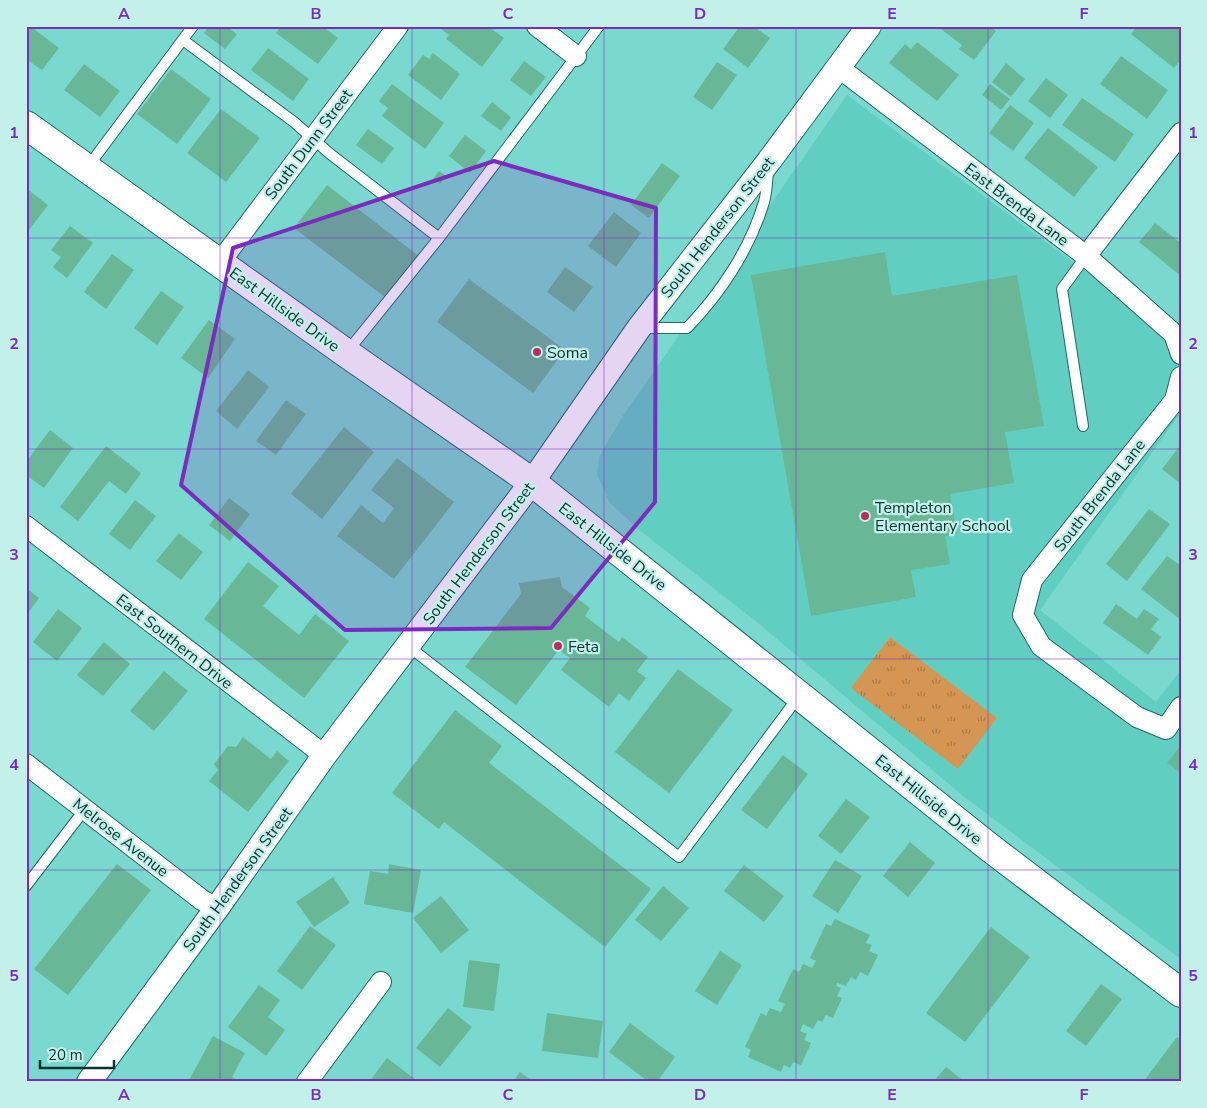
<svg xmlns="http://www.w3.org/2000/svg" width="1207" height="1108" viewBox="0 0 1207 1108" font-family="'Nunito Sans',sans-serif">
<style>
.built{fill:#61cec2}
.park{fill:url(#park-tufts)}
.building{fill:#68b797}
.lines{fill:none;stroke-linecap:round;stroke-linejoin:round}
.service-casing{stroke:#1e6b63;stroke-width:12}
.minor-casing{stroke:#1e6b63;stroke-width:22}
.tertiary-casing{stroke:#1e6b63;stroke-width:26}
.secondary-casing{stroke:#1e6b63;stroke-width:30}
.service{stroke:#fff;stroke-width:10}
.minor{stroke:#fff;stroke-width:20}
.tertiary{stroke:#fff;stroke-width:24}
.secondary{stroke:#fff;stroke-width:28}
.marked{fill:#7b2cbf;fill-opacity:0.2;stroke:#7b2cbf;stroke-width:4;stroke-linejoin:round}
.grid{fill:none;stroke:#7b2cbf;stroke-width:1;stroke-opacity:0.55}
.poi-dot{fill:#bb2d5d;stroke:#c4f0ea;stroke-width:2}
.labels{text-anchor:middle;stroke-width:4.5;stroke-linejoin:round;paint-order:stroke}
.street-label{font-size:16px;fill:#093430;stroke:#c4f0ea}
.poi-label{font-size:16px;fill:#093430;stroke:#c4f0ea;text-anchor:start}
.neatline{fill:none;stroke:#7b2cbf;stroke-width:2}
.grid-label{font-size:16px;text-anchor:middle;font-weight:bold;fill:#7b2cbf}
</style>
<defs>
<pattern id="park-tufts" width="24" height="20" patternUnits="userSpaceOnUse" patternTransform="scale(1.25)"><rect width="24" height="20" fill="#d69653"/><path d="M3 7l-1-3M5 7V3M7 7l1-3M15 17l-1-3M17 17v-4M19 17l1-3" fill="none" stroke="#ac7b45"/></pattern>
</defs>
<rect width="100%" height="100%" fill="#7ad9ce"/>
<path class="built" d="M 847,95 L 1181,342 L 1181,412 L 1040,610 L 1156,702 L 1181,670 L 1181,959 L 963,796 L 758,623 L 638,529 L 610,503 L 597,475 L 599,457 L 622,417 Z"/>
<path class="park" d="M 890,637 L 997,718 L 958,769 L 851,688 Z"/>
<path class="building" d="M 26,26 L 30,26 L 59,48 L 42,70 L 26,59 Z
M 209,26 L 226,26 L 237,34 L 225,49 L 204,33 Z
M 281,26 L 322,26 L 338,38 L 318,64 L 276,33 Z
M 444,26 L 488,26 L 504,38 L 482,67 L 446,39 L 449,35 L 442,30 Z
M 740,26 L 753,26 L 770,38 L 748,68 L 723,49 Z
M 937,26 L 989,26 L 996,31 L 974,60 L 959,49 L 962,45 Z
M 1137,26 L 1181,26 L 1181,59 L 1174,68 L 1131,34 Z
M 917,42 L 959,75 L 937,101 L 889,63 L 905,44 L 911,49 Z
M 268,48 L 309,79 L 293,101 L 251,70 Z
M 433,53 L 460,74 L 441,100 L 408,75 L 423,55 L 429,59 Z
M 1121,56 L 1168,90 L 1147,119 L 1100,84 Z
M 524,61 L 546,77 L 531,96 L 510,80 Z
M 717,62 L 737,75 L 712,110 L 693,97 Z
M 1006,63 L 1025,79 L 1011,97 L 992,82 Z
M 84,64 L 120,91 L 100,117 L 64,90 Z
M 171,69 L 211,99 L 177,144 L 137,114 Z
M 1046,78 L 1068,95 L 1050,118 L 1028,101 Z
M 392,84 L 444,123 L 425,149 L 382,116 L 388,108 L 379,101 Z
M 990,84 L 1010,99 L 1001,110 L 982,95 Z
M 1082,98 L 1134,134 L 1115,162 L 1062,125 Z
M 492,102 L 511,117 L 501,131 L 481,116 Z
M 1010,105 L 1034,123 L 1013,151 L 989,133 Z
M 221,109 L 260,138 L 226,182 L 187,153 Z
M 1048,128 L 1098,167 L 1074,197 L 1024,158 Z
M 368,129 L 394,148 L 382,164 L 356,145 Z
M 465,135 L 486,151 L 470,173 L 449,156 Z
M 662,163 L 680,176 L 649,218 L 631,205 Z
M 439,171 L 446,176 L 440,184 L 433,179 Z
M 327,185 L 419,256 L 386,298 L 294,228 Z
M 27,189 L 48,205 L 26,234 L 26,190 Z
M 614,212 L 641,233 L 616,267 L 588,246 Z
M 1155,223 L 1181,243 L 1181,276 L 1139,242 Z
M 70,226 L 93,243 L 67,278 L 53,267 L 61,257 L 51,250 Z
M 885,252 L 892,296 L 1017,275 L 1044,426 L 1005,432 L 1014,483 L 950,494 L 957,534 L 945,536 L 950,564 L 911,570 L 916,597 L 811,616 L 751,275 Z
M 112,254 L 134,270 L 106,309 L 84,292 Z
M 565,267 L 593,287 L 574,312 L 547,292 Z
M 469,279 L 565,350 L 533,393 L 437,322 Z
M 161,291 L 184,307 L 157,345 L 134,328 Z
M 209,320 L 235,339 L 208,378 L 181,358 Z
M 248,370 L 269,387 L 237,429 L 216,411 Z
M 286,400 L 306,414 L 276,455 L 256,441 Z
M 344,427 L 374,452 L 322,519 L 291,494 Z
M 50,430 L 73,448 L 44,488 L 26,475 L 26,462 Z
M 106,446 L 141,473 L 126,494 L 109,481 L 78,521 L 60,507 Z
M 1180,446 L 1181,447 L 1181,484 L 1162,469 Z
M 397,458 L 454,502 L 394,579 L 337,536 L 361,505 L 383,523 L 394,508 L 371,490 Z
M 229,498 L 250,514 L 230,541 L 209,525 Z
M 135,500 L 156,516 L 130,550 L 109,534 Z
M 1149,509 L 1170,524 L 1127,581 L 1106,564 Z
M 179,533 L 203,552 L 181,580 L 156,561 Z
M 1167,556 L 1181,566 L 1181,620 L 1141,589 Z
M 248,562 L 279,586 L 263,606 L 299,635 L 315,614 L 349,641 L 304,698 L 204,619 Z
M 560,577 L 562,587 L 590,608 L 585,616 L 619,642 L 622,637 L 648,657 L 637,671 L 646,678 L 629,701 L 619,693 L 609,707 L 561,670 L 570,658 L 559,650 L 516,705 L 465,667 L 521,594 L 519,583 Z
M 26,588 L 39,598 L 26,616 Z
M 1116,604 L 1137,619 L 1144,609 L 1159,619 L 1151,629 L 1161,637 L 1148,655 L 1103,623 Z
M 58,609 L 82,628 L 57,661 L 33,642 Z
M 104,642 L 130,664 L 103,696 L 77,675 Z
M 678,669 L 733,710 L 669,793 L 615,752 Z
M 164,671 L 188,691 L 154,731 L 130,711 Z
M 455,710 L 502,746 L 489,763 L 651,889 L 605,947 L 444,822 L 439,829 L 392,793 Z
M 243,737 L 271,759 L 277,751 L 289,761 L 248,812 L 209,781 L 218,770 L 214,764 L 228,746 L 236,747 Z
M 1181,745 L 1181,773 L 1167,763 Z
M 783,755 L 808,774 L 767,829 L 741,810 Z
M 846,799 L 870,817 L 841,854 L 818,836 Z
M 910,842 L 935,863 L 908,897 L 883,876 Z
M 835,860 L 862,876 L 838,913 L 812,896 Z
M 117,864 L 151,890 L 68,995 L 34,969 Z
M 389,864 L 421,870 L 413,913 L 364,904 L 370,871 L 388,874 Z
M 744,865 L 784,896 L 764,922 L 724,891 Z
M 333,877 L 350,903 L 314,927 L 296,902 Z
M 663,886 L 689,908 L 661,941 L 635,920 Z
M 441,896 L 469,930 L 441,953 L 413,918 Z
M 835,919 L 870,935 L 866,943 L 872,945 L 869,951 L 878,955 L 868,976 L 860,972 L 856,980 L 851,977 L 846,986 L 837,983 L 836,986 L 841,988 L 837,996 L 842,998 L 833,1018 L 826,1015 L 822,1022 L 818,1020 L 813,1029 L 803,1024 L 800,1031 L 807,1034 L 804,1040 L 811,1043 L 801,1065 L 793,1062 L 790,1068 L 784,1065 L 781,1072 L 748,1057 L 751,1050 L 745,1047 L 761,1013 L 766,1016 L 770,1008 L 781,1012 L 785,1004 L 778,1001 L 793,969 L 799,972 L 803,964 L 812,968 L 816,961 L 810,958 L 826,924 L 831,926 Z
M 310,926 L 336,945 L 302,990 L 277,971 Z
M 991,927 L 1030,957 L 965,1042 L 926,1013 Z
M 720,951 L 742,965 L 717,1005 L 695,991 Z
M 469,960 L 500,964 L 494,1011 L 463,1007 Z
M 1101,984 L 1122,999 L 1086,1046 L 1066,1031 Z
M 259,985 L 280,1000 L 268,1017 L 285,1030 L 266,1056 L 228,1027 Z
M 448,1008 L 472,1027 L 440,1067 L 416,1048 Z
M 547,1013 L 603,1021 L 598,1058 L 542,1051 Z
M 630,1023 L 675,1057 L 657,1082 L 649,1082 L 609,1052 Z
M 213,1036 L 245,1053 L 232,1077 L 242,1082 L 188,1082 Z
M 1177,1037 L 1181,1040 L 1181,1082 L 1143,1082 Z
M 387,1058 L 419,1082 L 369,1082 Z
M 946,1067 L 965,1082 L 933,1082 Z
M 520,1072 L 534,1082 L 513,1082 Z"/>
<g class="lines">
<defs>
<path id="service" d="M 183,40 L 294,122 L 329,153 L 439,238
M 87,168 L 193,26
M 642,328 L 687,328 C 721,293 750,249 764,202 C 767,192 767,181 768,171
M 347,352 L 439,238 L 599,26
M 1083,426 L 1062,289 L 1086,256
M 408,646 L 679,857 L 799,696
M 26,886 L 85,809"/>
<path id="minor" d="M 537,26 L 576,56
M 838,67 L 1086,256 L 1174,334 L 1181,354
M 1086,256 L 1181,133
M 220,262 L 398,26
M 1181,377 L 1175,400 L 1032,580 L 1023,615 L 1041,646 L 1137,717 L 1166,729 L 1181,707
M 26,526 L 311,745 L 324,756
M 26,764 L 202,900 L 217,908
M 307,1082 L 381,982"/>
<path id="tertiary" d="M 89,1082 L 217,908 L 324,756 L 532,482 L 639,328 L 769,161 L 869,26"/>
<path id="secondary" d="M 26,125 L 346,353 L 532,482 L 989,847 L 1181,993"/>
</defs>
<use href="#service" class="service-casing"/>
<use href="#minor" class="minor-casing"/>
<use href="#tertiary" class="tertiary-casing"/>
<use href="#secondary" class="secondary-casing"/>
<use href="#service" class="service"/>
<use href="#minor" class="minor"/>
<use href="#tertiary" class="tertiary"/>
<use href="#secondary" class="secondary"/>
</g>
<path class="marked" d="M 494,161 L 656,208 L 655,502 L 551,628 L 345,630 L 181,485 L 233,248 Z"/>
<path class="grid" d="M 220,26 L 220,1082M 412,26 L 412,1082M 604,26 L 604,1082M 796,26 L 796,1082M 988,26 L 988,1082M 26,238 L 1181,238M 26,449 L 1181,449M 26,659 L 1181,659M 26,870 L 1181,870"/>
<g class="poi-dot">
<circle cx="537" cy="352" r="5"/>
<circle cx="865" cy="516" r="5"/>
<circle cx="558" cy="646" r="5"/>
</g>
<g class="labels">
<g class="street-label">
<text transform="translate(308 144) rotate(-53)" y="6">South Dunn Street</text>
<text transform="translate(1017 204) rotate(37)" y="6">East Brenda Lane</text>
<text transform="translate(717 227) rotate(-52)" y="6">South Henderson Street</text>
<text transform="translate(285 309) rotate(36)" y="6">East Hillside Drive</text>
<text transform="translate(1099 495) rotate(-52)" y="6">South Brenda Lane</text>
<text transform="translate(613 546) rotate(38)" y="6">East Hillside Drive</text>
<text transform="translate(478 553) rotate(-53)" y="6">South Henderson Street</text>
<text transform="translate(175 641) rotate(38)" y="6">East Southern Drive</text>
<text transform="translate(929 799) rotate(39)" y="6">East Hillside Drive</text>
<text transform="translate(121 837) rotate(38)" y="6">Melrose Avenue</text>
<text transform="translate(237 879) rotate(-54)" y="6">South Henderson Street</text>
</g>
<g class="poi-label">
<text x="547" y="358">Soma</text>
<text x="875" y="513">Templeton<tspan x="875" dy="18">Elementary School</tspan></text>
<text x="568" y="652">Feta</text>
</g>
</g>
<rect width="1207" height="1108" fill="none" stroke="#c4f0ea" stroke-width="55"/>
<path d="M40 1060v8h74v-8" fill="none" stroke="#093430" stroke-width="2.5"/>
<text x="48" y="1060" font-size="15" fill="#093430" stroke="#c4f0ea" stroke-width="4" paint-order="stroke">20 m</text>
<rect x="28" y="28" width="1152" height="1052" class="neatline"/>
<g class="grid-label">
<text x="124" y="19">A</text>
<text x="316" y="19">B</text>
<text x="508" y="19">C</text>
<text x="700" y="19">D</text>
<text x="892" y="19">E</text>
<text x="1084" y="19">F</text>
<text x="14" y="138">1</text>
<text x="1193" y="138">1</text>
<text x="14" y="349">2</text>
<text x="1193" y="349">2</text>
<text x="14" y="560">3</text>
<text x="1193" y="560">3</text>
<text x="14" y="770">4</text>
<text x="1193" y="770">4</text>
<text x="14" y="981">5</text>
<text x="1193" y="981">5</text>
<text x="124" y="1100">A</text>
<text x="316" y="1100">B</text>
<text x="508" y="1100">C</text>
<text x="700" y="1100">D</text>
<text x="892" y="1100">E</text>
<text x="1084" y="1100">F</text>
</g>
</svg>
